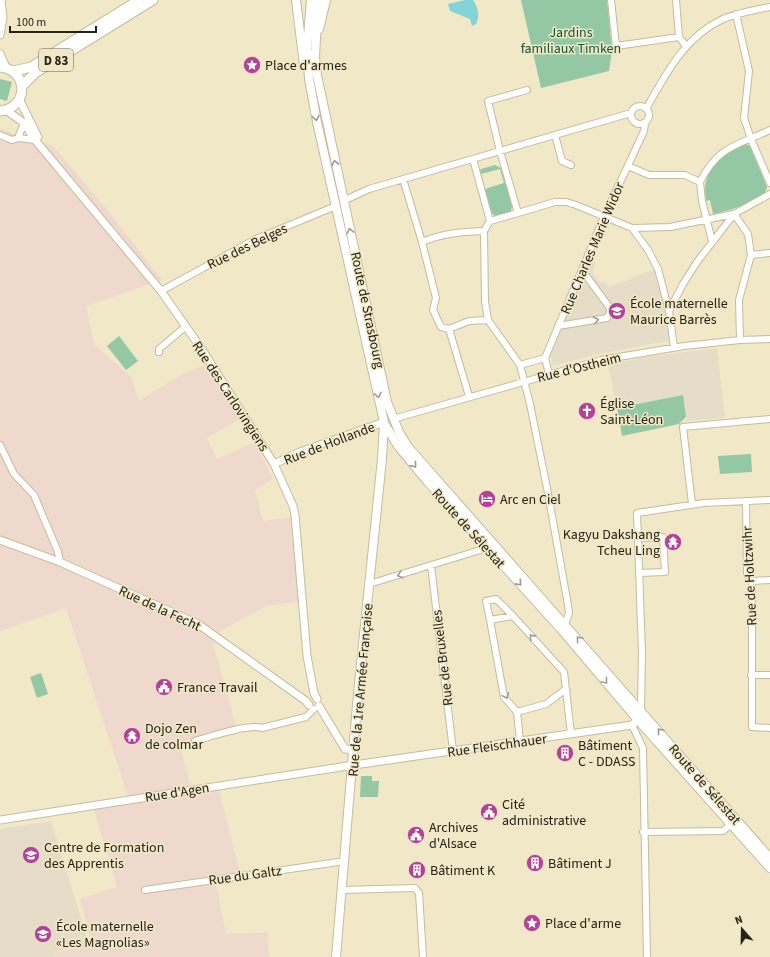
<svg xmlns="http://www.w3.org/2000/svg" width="770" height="957" viewBox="0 0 770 957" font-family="'Source Sans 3',sans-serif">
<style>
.industrial{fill:#efd9cc}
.education{fill:#e6ddc8}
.green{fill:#94c8a5;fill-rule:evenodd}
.water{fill:#83d4d7}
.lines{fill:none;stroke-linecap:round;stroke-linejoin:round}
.minor-casing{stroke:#c4bc9d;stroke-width:8}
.tertiary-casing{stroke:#c4bc9d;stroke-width:9}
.secondary-casing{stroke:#c4bc9d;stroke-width:10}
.primary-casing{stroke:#c4bc9d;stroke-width:11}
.minor{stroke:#fff;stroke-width:6}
.tertiary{stroke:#fff;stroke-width:7}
.secondary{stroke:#fff;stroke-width:8}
.primary{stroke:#fff;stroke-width:9}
.oneway{stroke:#9d9c96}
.labels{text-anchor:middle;stroke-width:3;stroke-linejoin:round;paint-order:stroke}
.shield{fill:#f1e8c8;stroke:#625d4b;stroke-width:1}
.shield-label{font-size:13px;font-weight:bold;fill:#252216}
.park-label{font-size:14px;fill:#155633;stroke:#f1e8c8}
.poi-label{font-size:14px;fill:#252216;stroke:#f1e8c8;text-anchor:start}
.street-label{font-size:14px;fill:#252216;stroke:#f1e8c8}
</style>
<rect width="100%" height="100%" fill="#f1e8c8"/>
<path class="industrial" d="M 0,129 L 53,146 L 110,213 L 162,280 L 86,306 L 94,344 L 131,377 L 139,401 L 182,374 L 205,365 L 240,419 L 207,438 L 217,459 L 255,442 L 273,479 L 255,490 L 263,521 L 293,517 L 301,601 L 266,606 L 211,636 L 237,730 L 180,746 L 191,788 L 218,787 L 242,881 L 216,885 L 226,934 L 267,932 L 269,957 L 55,957 L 54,953 L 92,944 L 80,899 L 117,887 L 94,810 L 130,802 L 66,608 L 0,631 Z"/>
<path class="education" d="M 590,262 L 595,263 L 593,273 L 600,283 L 604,281 L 609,287 L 655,269 L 670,331 L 668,341 L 593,355 L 553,366 L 550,355 Z
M 717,348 L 725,418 L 687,421 L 683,395 L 617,408 L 608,365 L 646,357 Z
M 51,821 L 89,944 L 54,952 L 55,957 L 0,957 L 0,829 Z"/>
<path class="green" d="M 521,0 L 607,0 L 612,50 L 609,71 L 541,88 Z
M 0,79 L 12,82 L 7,101 L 0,99 Z
M 746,144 L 750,146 L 767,187 C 765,202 726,211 713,214 L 710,200 L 706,201 C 701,172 718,152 746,144 Z
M 495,165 L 501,168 L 512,206 L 511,211 L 495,216 L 490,212 L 479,172 L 481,169 ZM 500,169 L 504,183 L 485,189 L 481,174 Z
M 119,336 L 138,361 L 126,370 L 107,346 Z
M 683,395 L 686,417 L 679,424 L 622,436 L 617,408 Z
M 751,454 L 752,472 L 720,474 L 718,456 Z
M 41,673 L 48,694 L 37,698 L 30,677 Z
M 361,776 L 372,776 L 372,781 L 379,781 L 378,797 L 360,797 Z"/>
<path class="water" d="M 465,0 L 473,0 C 478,7 480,17 476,24 L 472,26 L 470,19 L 450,11 L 448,4 Z"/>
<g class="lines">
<defs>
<path id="minor" d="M 611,0 L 616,46 L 679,37
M 676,0 L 679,37 L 686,46
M 736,14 L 749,71 L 744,118 L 751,139 L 770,183
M631 115a9 9 0 1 1 18 0a9 9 0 1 1-18 0Z
M 646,109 C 666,74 684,37 723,19 C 737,13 754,10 770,7
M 0,135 L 12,140 L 18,138 L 35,140
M 555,135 L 562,161 L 571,165
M 18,138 L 24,123
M 473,159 L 490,221 L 518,213 L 500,151 L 488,101 L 527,90
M 628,166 L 649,175 L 685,175 L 700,182 C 718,146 736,146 770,130
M 403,179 L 422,242 L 436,298 L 433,310 L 441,327 L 449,329 L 469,396
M 700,182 L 702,201 L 712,241
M 343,201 L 369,189 L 631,113
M 518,213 L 555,202 L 566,202 L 576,205 L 632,228 L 648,250 L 658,269 L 669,311 L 674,347
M 490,221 L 484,231 L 485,301 L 488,320 L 520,365 L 530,404 L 547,488 L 568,605 L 569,613 L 565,624
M 632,228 L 670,227 L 734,214 L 748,234 L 751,255 L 739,300 L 740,340
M 422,242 C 443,233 461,232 484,231
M 751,255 L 770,253
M 161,291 L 256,239 L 336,206
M 669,311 L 683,284 L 697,262 L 734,214 L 770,194
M 558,326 L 607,318 L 610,313 L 610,308 L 587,277 L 581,273
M 449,329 L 469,321 L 488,320
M 159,352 L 159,349 L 185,327
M 520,365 L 545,358
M 549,374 L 545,358 L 604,217 L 644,131 L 645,123
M 393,419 L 601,360 L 684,346 L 740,340 L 770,339
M 0,445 L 14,474 L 34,495 L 58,552 L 60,562
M 746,501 L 747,575 L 752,581 L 752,727 L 770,728
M 692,504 L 683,427 L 770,419
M 638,538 L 663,537 L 665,572 L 639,573
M 431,565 L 453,751
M 752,581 L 770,580
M 369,584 L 487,548
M 490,620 L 486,601 L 496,599 L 513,616
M 751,675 L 770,675
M 641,710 L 642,652 L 637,513 L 704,503 L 770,500
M 517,712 L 546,704 L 566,689
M 632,725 L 643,748 L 647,957
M 195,741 C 209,737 250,723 262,728 L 306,717 L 314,709
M 520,741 L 517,712 L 504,697 L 490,620 L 513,616 L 564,672 L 571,734
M 643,832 L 723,831 L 731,824
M 145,890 L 345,861
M 342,890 L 415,888 L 419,893 L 423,957"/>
<path id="tertiary" d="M 0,35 L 3,18 L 1,0
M 0,54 L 6,67
M 19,99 L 38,137
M 6,110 L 24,123 L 35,140 L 161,291 L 203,351 L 274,464 L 293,506 L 295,515 L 307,656 L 314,693 L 317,699
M 274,464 L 300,452 L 384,422
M 0,540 L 60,562 L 198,624 L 306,701 L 309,705
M 319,706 L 345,749 L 354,750
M 0,820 L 354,765 L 632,725 L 638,720"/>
<path id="secondary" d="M 296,0 L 304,65
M 311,0 L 307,49 L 309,79 L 317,122 L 384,422 L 382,459 L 358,693 L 336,957
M 318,0 L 315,57 L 317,75 L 387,402 L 399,432 L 408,447 L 770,858
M 319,29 L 326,0
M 384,423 L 398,446 L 427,481 L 560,628 L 638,720 L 770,868"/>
<path id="primary" d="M 0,67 C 29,70 29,108 0,111
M 13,71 L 31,67 L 139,0
M 22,86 L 35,73 L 153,0"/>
</defs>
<use href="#minor" class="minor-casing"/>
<use href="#tertiary" class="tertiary-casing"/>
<use href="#secondary" class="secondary-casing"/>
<use href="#primary" class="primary-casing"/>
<use href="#minor" class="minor"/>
<use href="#tertiary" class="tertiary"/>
<use href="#secondary" class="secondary"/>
<use href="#primary" class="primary"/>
</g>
<defs><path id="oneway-chevron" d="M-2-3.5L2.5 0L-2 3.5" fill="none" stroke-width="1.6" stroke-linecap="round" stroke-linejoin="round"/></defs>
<g class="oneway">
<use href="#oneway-chevron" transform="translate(316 118) rotate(79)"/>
<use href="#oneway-chevron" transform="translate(335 163) rotate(-102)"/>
<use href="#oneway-chevron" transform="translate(350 231) rotate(-103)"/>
<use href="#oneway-chevron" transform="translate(596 320) rotate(-12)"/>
<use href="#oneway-chevron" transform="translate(378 395) rotate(78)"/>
<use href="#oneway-chevron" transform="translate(414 465) rotate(51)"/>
<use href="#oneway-chevron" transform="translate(400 575) rotate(163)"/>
<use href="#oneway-chevron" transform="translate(519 583) rotate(48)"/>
<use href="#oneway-chevron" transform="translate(532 637) rotate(-132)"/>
<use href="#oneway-chevron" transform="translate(579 639) rotate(-131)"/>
<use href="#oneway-chevron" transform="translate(605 681) rotate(50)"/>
<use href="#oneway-chevron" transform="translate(506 696) rotate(66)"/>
<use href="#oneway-chevron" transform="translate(660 731) rotate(-131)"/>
</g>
<defs>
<symbol id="sight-disc" viewBox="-11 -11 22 22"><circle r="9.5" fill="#b34099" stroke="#f1e8c8"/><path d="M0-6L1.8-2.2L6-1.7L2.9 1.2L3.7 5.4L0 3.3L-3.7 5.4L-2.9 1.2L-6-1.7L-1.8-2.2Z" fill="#fff"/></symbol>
<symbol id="school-disc" viewBox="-11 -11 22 22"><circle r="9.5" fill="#b34099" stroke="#f1e8c8"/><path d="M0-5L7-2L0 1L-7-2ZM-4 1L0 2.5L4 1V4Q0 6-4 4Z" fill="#fff"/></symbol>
<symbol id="church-disc" viewBox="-11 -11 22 22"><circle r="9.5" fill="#b34099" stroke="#f1e8c8"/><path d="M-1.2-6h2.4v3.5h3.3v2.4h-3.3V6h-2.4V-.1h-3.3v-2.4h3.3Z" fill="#fff"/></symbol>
<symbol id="hotel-disc" viewBox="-11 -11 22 22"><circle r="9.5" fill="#b34099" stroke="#f1e8c8"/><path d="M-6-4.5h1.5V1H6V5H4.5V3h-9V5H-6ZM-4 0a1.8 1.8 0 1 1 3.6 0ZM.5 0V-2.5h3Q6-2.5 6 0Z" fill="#fff"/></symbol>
<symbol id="temple-disc" viewBox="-11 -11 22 22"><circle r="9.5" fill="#b34099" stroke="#f1e8c8"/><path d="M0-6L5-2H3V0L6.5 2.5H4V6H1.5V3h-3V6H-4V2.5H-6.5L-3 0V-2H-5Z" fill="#fff"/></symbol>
<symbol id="civic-disc" viewBox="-11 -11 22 22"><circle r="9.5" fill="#b34099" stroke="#f1e8c8"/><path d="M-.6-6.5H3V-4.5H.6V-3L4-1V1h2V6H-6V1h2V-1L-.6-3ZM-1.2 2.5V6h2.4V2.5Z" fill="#fff"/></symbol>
<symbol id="building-disc" viewBox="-11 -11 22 22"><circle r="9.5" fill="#b34099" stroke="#f1e8c8"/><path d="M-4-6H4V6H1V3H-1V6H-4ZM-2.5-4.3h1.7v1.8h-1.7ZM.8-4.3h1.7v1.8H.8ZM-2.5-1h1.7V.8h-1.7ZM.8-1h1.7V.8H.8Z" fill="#fff"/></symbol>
</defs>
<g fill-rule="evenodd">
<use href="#sight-disc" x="242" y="55" width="20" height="20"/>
<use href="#school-disc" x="607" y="301" width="20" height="20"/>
<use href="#church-disc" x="577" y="401" width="20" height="20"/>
<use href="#hotel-disc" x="477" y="489" width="20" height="20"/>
<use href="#temple-disc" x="663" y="532" width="20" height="20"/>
<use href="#civic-disc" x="154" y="677" width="20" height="20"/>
<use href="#temple-disc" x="122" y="726" width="20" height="20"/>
<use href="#building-disc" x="555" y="743" width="20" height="20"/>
<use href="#civic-disc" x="479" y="802" width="20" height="20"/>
<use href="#civic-disc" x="406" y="825" width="20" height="20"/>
<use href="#school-disc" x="21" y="845" width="20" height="20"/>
<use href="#building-disc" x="525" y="853" width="20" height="20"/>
<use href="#building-disc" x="407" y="860" width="20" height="20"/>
<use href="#sight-disc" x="522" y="913" width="20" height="20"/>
<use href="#school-disc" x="33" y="924" width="20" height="20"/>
</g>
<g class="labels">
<rect class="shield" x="39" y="49" width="34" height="22" rx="3"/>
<g class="shield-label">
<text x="56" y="65">D 83</text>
</g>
<g class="park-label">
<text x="571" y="37">Jardins<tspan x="571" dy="16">familiaux Timken</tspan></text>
</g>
<g class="poi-label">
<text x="265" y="70">Place d'armes</text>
<text x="630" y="308">École maternelle<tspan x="630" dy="16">Maurice Barrès</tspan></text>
<text x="600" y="408">Église<tspan x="600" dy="16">Saint-Léon</tspan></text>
<text x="500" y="504">Arc en Ciel</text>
<text x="660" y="539" text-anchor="end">Kagyu Dakshang<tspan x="660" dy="16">Tcheu Ling</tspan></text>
<text x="177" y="692">France Travail</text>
<text x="145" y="733">Dojo Zen<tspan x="145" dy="16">de colmar</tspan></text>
<text x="578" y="750">Bâtiment<tspan x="578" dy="16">C - DDASS</tspan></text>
<text x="502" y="809">Cité<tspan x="502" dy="16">administrative</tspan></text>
<text x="429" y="832">Archives<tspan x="429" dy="16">d'Alsace</tspan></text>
<text x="44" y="852">Centre de Formation<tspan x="44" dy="16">des Apprentis</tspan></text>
<text x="548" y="868">Bâtiment J</text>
<text x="430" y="875">Bâtiment K</text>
<text x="545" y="928">Place d'arme</text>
<text x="56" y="931">École maternelle<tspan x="56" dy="16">«Les Magnolias»</tspan></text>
</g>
<g class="street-label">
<text transform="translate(247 246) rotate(-26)" y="5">Rue des Belges</text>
<text transform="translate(592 248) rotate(-67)" y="5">Rue Charles Marie Widor</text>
<text transform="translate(368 310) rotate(78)" y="5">Route de Strasbourg</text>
<text transform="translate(579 367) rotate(-14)" y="5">Rue d'Ostheim</text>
<text transform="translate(231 396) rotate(57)" y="5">Rue des Carlovingiens</text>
<text transform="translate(329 443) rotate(-21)" y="5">Rue de Hollande</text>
<text transform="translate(469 528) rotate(48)" y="5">Route de Sélestat</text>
<text transform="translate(749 576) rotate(-93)" y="5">Rue de Holtzwihr</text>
<text transform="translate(160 608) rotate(25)" y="5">Rue de la Fecht</text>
<text transform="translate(442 658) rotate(-97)" y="5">Rue de Bruxelles</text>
<text transform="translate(360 690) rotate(-85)" y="5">Rue de la 1re Armée Française</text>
<text transform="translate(497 745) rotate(-8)" y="5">Rue Fleischhauer</text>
<text transform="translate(705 784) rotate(49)" y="5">Route de Sélestat</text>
<text transform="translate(177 792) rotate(-9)" y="5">Rue d'Agen</text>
<text transform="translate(245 875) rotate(-8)" y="5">Rue du Galtz</text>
</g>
</g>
<g transform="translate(742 929) rotate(340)" stroke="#f1e8c8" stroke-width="3" paint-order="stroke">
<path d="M0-3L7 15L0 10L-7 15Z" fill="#252216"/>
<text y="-6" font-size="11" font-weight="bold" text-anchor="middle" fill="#252216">N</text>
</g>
<path d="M10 26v6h86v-6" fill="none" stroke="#252216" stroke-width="2"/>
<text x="16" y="26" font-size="12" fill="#252216" stroke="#f1e8c8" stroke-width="3" paint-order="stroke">100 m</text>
</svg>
